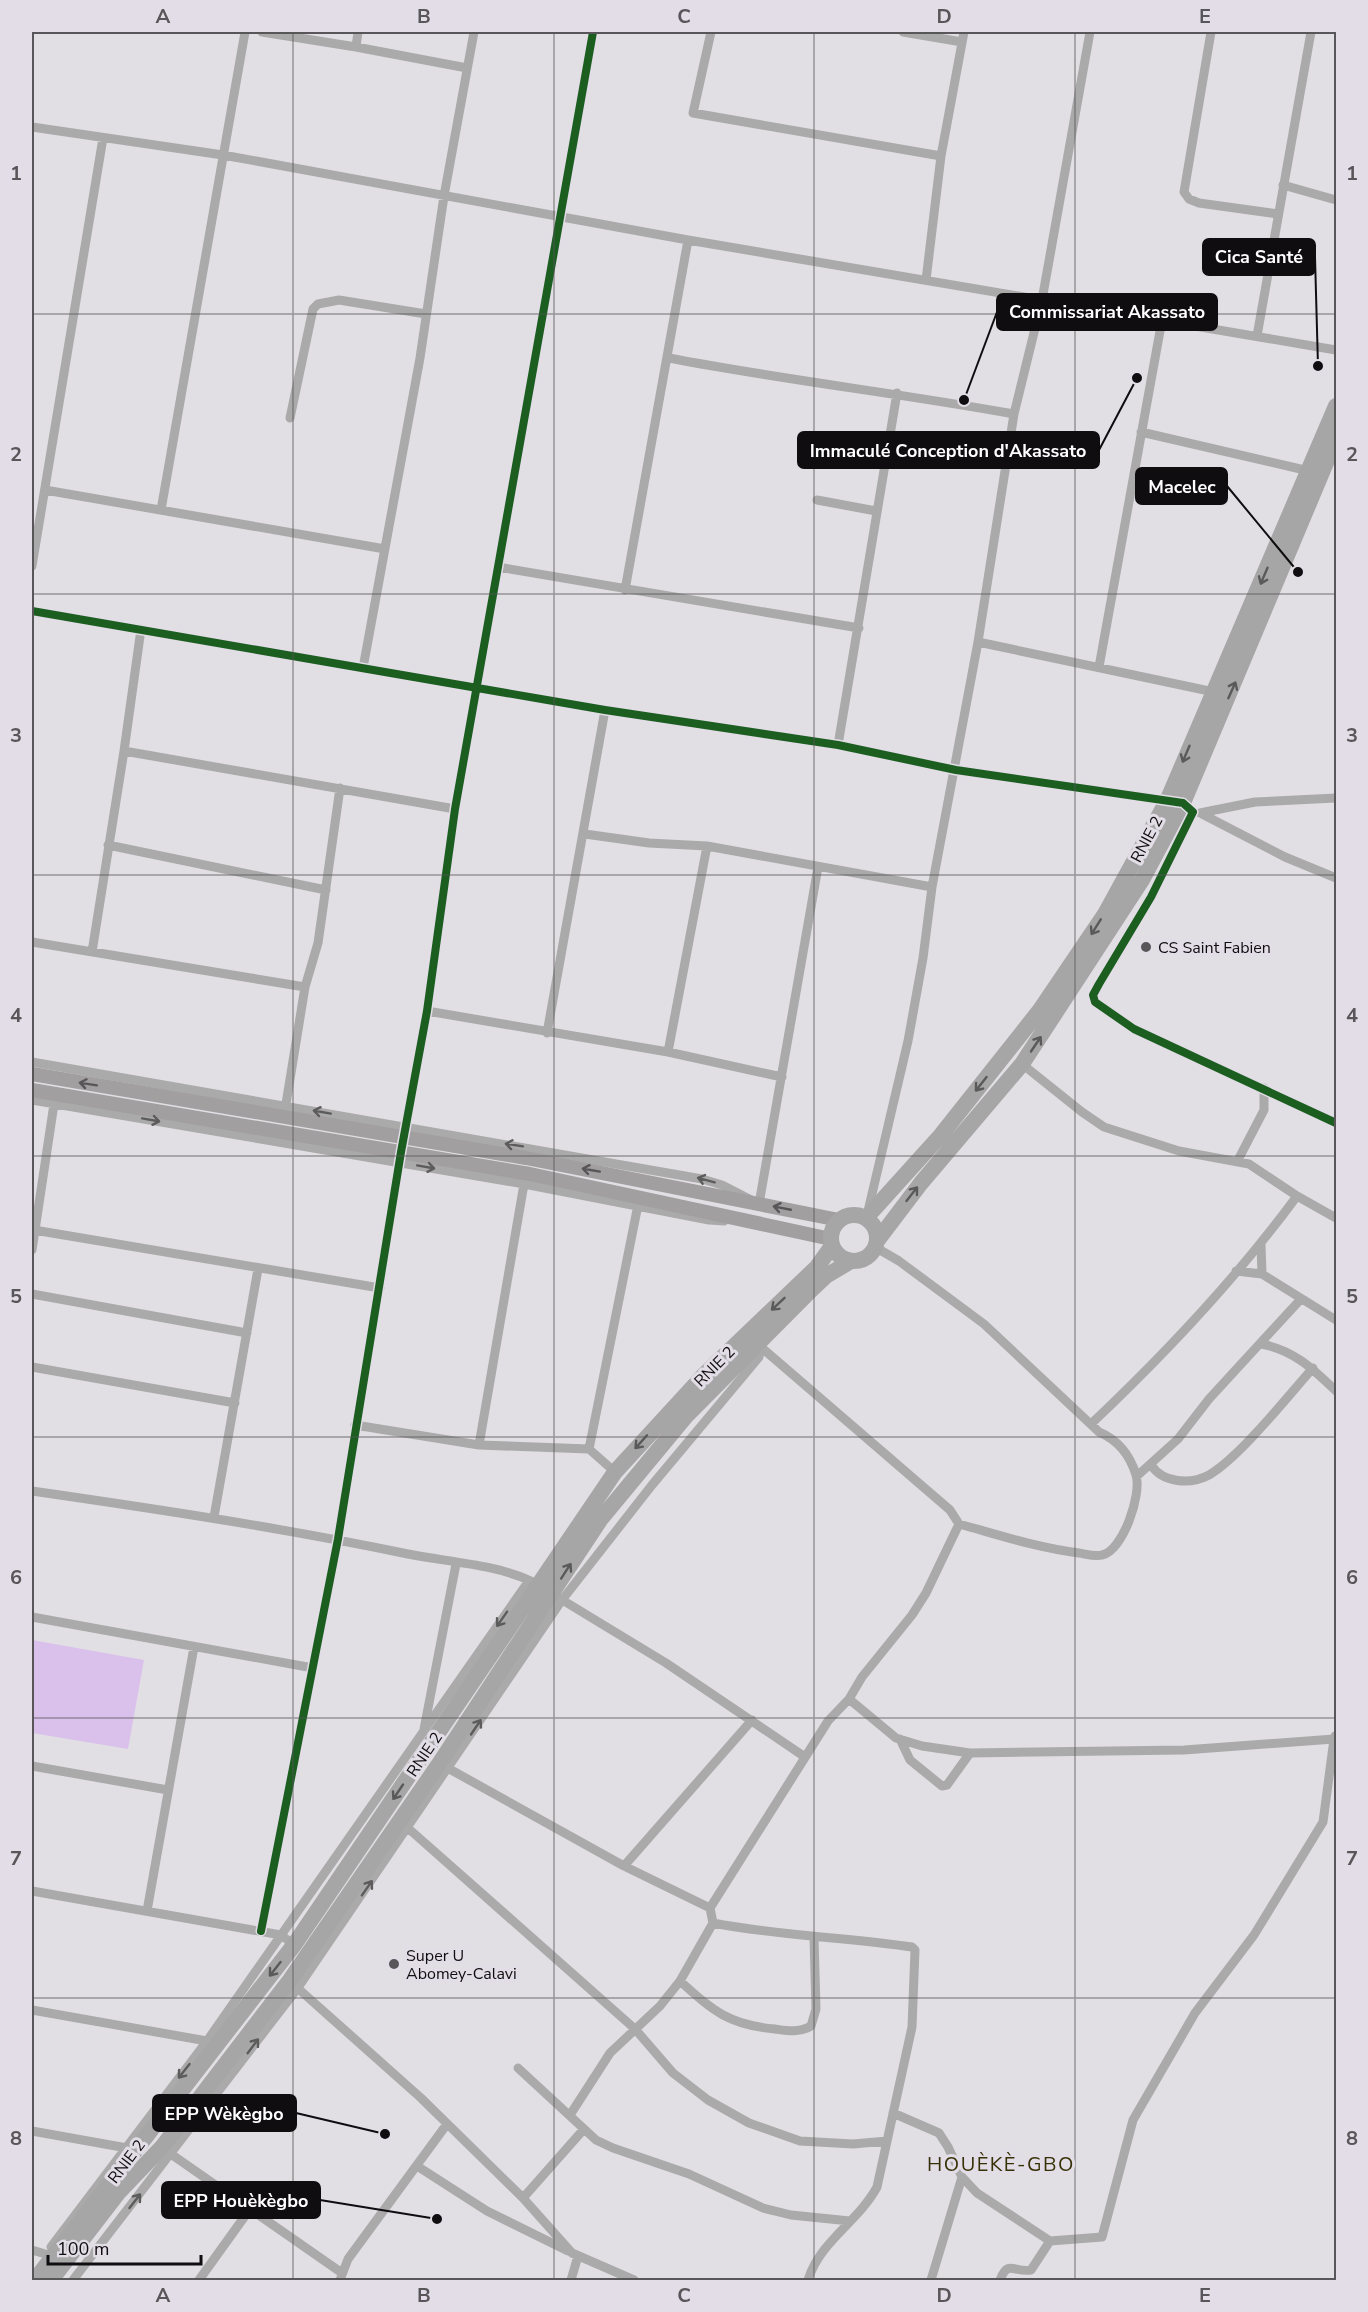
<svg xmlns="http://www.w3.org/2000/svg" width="1368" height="2312" viewBox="0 0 1368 2312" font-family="'Nunito Sans',sans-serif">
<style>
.green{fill:#dac1ec}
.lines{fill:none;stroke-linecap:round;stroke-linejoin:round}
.minor{stroke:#abaaaa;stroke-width:9}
.secondary{stroke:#a19f9f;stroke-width:14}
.trunk{stroke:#a7a6a6;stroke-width:16}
.cycleway-casing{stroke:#e2dde6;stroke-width:11}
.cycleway{stroke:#1b5e20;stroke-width:8}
.oneway{stroke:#5b5a5b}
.oneway2{stroke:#585658}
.oneway3{stroke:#5d5c5d}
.grid{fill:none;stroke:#59565a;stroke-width:1.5;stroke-opacity:0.55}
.poi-dot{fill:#59565a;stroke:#e2dde6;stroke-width:2}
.labels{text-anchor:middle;stroke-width:6;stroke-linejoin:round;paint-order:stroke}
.street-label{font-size:16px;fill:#0f0d10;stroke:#e2dde6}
.poi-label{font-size:16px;fill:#0f0d10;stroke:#e2dde6;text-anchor:start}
.quarter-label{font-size:20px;letter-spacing:1.5px;fill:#363105;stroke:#e2dde6}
.leader{fill:none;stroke:#0f0d10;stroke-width:2}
.callout-dot{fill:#0f0d10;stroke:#e2dde6;stroke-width:2}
.callout{fill:#0f0d10;stroke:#0f0d10;stroke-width:2}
.callout-label{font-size:18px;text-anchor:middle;font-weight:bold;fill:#fff}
.neatline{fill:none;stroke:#59565a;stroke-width:2}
.grid-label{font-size:20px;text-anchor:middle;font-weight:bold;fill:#59565a}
</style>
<rect width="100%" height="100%" fill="#e2dfe4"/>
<path class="green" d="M 32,1640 L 144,1660 L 128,1749 L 32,1733 Z"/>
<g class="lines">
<path class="minor" d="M 262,32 L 356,47
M 358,32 L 356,47 L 467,68
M 711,32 L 693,113 L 941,156
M 903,32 L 962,42
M 1211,32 L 1184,192 L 1189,199 L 1199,203 L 1278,214
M 32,127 L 223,155 L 688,240 L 1336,350
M 1283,185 L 1336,200
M 926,280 L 941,156 L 964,32
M 1257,336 L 1311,32
M 669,358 C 783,380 899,393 1014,414
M 290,418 L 313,309 L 318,304 L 339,300 L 426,314
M 1141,432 L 1309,471
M 45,490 L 385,549
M 817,500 L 876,511
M 161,510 L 245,32
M 32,566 L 103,138
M 498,567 L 859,628
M 625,590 L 688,240
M 32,611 L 605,710 L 838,745 L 956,770 L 1183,803 L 1193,812 L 1151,897 L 1099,984 L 1093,995 L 1095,1002 L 1134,1029 L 1336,1123
M 978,642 L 1214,692
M 1099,667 L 1162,320
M 363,668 L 420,358 L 444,196 L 474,32
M 838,745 L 897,393
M 124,751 L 455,809
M 1200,813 L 1255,802 L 1336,798
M 1202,814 L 1285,857 L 1336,878
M 585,834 L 649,843 L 707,846 L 932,887
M 108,845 L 326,890
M 32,942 L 305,987
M 92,952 L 124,751 L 141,629
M 427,1011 L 668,1052 L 782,1077
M 547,1033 L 605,710
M 668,1052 L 707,846
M 32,1062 L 702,1179 L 722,1185 L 759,1204 L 818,867
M 1022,1064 L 1082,1112 L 1104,1127 L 1179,1151 L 1249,1164 L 1297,1196 L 1336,1218
M 32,1100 L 524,1184 L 709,1220 L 724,1221
M 285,1110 L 305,987 L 318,943 L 340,788
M 1238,1160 L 1264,1110 L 1264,1088
M 868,1211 L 908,1041 L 923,958 L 932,887 L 978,642 L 1014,414 L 1042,300 L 1090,32
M 34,1230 L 380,1288
M 1261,1245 L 1262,1274
M 875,1247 L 899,1261 L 984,1324 L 1099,1432 C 1118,1440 1130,1455 1136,1475 C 1142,1494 1123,1551 1102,1555 C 1095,1557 1086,1554 1079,1553 C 1038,1548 999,1535 959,1524
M 32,1250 L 54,1104
M 1236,1271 L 1262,1274 L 1336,1320
M 32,1294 L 247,1333
M 1261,1344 C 1294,1350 1313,1369 1336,1391
M 32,1367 L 235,1403
M 1091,1424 C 1165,1354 1236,1279 1297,1196
M 355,1425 L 479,1445 L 589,1449 L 615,1472
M 479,1445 L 524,1184
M 589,1449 L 638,1205
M 1151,1465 C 1163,1483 1190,1485 1209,1475 C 1240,1457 1287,1397 1313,1368
M 1137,1476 L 1178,1439 L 1209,1399 L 1300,1300
M 32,1491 C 157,1509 283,1528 408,1554 C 448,1562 494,1564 531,1581
M 214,1517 L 258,1269
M 559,1598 L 666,1663 L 805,1757
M 32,1617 L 313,1668
M 849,1699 L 896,1738 L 922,1746 L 970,1753 L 1184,1750 L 1334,1739 L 1335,1736
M 424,1729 L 456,1564
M 900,1739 L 910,1760 L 942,1786 L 947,1785 L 970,1753
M 32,1766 L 168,1790
M 444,1766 L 624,1866 L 710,1908 L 713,1923 L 680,1981 L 660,2006 L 610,2053 L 570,2115
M 409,1829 L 635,2029 L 673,2073 L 708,2100 L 749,2123 L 800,2141 L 853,2144 L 887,2141
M 624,1866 L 752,1720
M 32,1891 L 281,1935 L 294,1945
M 710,1908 L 828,1721 L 849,1699 L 862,1677 L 912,1615 L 926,1593 L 959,1524 L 950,1510 L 762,1348
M 147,1911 L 194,1647
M 713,1923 C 779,1936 846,1937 912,1947 L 915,1950 L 912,2027 L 877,2187 C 858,2222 820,2241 808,2280
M 261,1931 L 338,1539 L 401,1152 L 427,1011 L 455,809 L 593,32
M 680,1981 C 713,2011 729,2025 775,2029 C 789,2031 799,2033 811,2026 L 816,2009 L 814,1937
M 293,1984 L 421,2098 L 523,2198 L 572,2253 L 634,2280
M 32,2010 L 207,2041
M 518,2068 L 596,2140 L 613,2148 L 689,2174 L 763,2208 L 791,2215 L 850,2221
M 893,2113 L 939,2133 L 948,2147 L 962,2177 L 977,2193 L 1050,2241 L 1102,2237 L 1133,2120 L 1195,2013 L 1254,1935 L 1323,1822 L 1334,1739
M 32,2131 L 127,2148
M 168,2152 L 342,2273
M 417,2166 L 487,2211 L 568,2251
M 523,2198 L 584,2129
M 51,2247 L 207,2041 L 528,1582 L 539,1585
M 32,2250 L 52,2256
M 73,2280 L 297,1989 L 562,1600 L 652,1485 L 759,1357 L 761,1341
M 199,2280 L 250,2209
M 340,2280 L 348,2259 L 447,2124
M 571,2280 L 578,2256
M 931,2280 L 962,2177
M 1000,2280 C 1008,2259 1014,2273 1031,2270 L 1050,2241"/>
<path class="secondary" d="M 32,1074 L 526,1158 L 839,1220
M 32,1090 L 530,1174 L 831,1239"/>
<path class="trunk" d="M831 1238a23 23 0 1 1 46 0a23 23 0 1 1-46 0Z
M 866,1218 L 941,1135 L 1040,1010 L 1105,914 L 1168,799 L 1336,406
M 877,1241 L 921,1183 L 1022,1064 L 1142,880 L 1183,803 L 1336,439
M 35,2280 L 294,1945 L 615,1472 L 705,1374 L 817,1267 L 832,1246
M 51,2280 L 118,2193 L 162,2147 L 290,1980 L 439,1764 L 600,1520 L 687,1415 L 808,1293 L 826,1276 L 851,1261"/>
<defs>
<path id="cycleway" d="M 32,611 L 605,710 L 838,745 L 956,770 L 1183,803 L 1193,812 L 1151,897 L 1099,984 L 1093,995 L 1095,1002 L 1134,1029 L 1336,1123
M 261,1931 L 338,1539 L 401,1152 L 427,1011 L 455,809 L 593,32"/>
</defs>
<use href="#cycleway" class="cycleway-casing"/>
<use href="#cycleway" class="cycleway"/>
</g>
<defs><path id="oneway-shaft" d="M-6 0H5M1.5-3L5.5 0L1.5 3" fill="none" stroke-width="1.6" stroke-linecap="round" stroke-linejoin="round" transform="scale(1.5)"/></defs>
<g class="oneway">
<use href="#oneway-shaft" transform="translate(1264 576) rotate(113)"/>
<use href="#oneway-shaft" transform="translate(1232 690) rotate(-66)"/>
<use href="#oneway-shaft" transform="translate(1186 754) rotate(113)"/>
<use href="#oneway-shaft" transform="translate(1096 927) rotate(122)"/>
<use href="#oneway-shaft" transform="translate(1036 1044) rotate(-56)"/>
<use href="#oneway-shaft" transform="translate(981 1084) rotate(128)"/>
<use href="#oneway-shaft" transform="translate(912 1194) rotate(-52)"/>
<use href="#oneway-shaft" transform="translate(778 1304) rotate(137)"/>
<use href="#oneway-shaft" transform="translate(641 1442) rotate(132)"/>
<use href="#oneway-shaft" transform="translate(566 1571) rotate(-57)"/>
<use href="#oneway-shaft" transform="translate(398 1792) rotate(124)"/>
<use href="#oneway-shaft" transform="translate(275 1969) rotate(128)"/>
</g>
<g class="oneway2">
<use href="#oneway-shaft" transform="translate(88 1084) rotate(-171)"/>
<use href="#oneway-shaft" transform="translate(591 1170) rotate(-170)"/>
<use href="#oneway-shaft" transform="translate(782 1208) rotate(-169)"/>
</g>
<g class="oneway3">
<use href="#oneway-shaft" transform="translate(322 1112) rotate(-170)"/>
<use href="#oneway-shaft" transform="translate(151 1120) rotate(10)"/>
<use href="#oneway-shaft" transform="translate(514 1145) rotate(-171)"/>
<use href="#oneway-shaft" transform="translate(426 1167) rotate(10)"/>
<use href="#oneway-shaft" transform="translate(706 1180) rotate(-165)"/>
<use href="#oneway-shaft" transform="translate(502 1619) rotate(125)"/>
<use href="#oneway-shaft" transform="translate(476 1727) rotate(-56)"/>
<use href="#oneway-shaft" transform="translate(367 1888) rotate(-55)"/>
<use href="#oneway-shaft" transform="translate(253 2046) rotate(-53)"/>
<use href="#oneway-shaft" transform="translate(184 2071) rotate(128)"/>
<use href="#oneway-shaft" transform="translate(135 2201) rotate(-52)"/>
</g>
<path class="grid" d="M 293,32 L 293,2280M 554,32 L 554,2280M 814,32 L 814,2280M 1075,32 L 1075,2280M 32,314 L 1336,314M 32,594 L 1336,594M 32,875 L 1336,875M 32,1156 L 1336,1156M 32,1437 L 1336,1437M 32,1718 L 1336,1718M 32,1998 L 1336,1998"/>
<g class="poi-dot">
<circle cx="1146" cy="947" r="6"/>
<circle cx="394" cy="1964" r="6"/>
</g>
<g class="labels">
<g class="street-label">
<text transform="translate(1146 839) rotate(-62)" y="6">RNIE 2</text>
<text transform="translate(714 1366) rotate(-45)" y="6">RNIE 2</text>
<text transform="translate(424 1754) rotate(-56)" y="6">RNIE 2</text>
<text transform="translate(126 2161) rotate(-53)" y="6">RNIE 2</text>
</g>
<g class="poi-label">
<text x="1158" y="953">CS Saint Fabien</text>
<text x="406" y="1961">Super U<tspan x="406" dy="18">Abomey-Calavi</tspan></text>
</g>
<g class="quarter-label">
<text x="1001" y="2171">HOUÈKÈ-GBO</text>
</g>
</g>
<path class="leader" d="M1318 366L1315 257M964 400L997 312M1137 378L1099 450M1298 572L1227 486M385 2134L296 2113M437 2219L320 2200"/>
<g class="callout-dot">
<circle cx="1318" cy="366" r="6"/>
<circle cx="964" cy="400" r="6"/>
<circle cx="1137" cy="378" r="6"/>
<circle cx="1298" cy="572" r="6"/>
<circle cx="385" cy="2134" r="6"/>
<circle cx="437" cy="2219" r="6"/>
</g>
<g class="callout">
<rect x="1203" y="239" width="112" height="36" rx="6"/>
<rect x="997" y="294" width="220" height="36" rx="6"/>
<rect x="798" y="432" width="301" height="36" rx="6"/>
<rect x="1136" y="468" width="91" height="36" rx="6"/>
<rect x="153" y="2095" width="143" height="36" rx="6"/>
<rect x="162" y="2182" width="158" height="36" rx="6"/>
</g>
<g class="callout-label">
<text x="1259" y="263">Cica Santé</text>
<text x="1107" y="318">Commissariat Akassato</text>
<text x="948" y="457">Immaculé Conception d'Akassato</text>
<text x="1182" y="493">Macelec</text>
<text x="224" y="2120">EPP Wèkègbo</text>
<text x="241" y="2207">EPP Houèkègbo</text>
</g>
<rect width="1368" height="2312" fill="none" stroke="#e2dde6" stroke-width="66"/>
<path d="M48 2255v9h153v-9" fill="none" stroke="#0f0d10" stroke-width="3"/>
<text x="57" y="2255" font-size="18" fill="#0f0d10" stroke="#e2dde6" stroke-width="4.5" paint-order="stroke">100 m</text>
<rect x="33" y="33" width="1302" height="2246" class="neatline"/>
<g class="grid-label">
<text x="163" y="23">A</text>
<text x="424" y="23">B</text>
<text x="684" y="23">C</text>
<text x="944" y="23">D</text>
<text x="1205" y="23">E</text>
<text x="16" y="180">1</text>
<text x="1352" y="180">1</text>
<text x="16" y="461">2</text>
<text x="1352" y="461">2</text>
<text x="16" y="742">3</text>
<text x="1352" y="742">3</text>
<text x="16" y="1022">4</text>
<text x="1352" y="1022">4</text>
<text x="16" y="1303">5</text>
<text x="1352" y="1303">5</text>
<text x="16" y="1584">6</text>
<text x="1352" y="1584">6</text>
<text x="16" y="1865">7</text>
<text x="1352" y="1865">7</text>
<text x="16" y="2145">8</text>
<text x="1352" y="2145">8</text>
<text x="163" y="2302">A</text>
<text x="424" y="2302">B</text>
<text x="684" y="2302">C</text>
<text x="944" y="2302">D</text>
<text x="1205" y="2302">E</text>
</g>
</svg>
